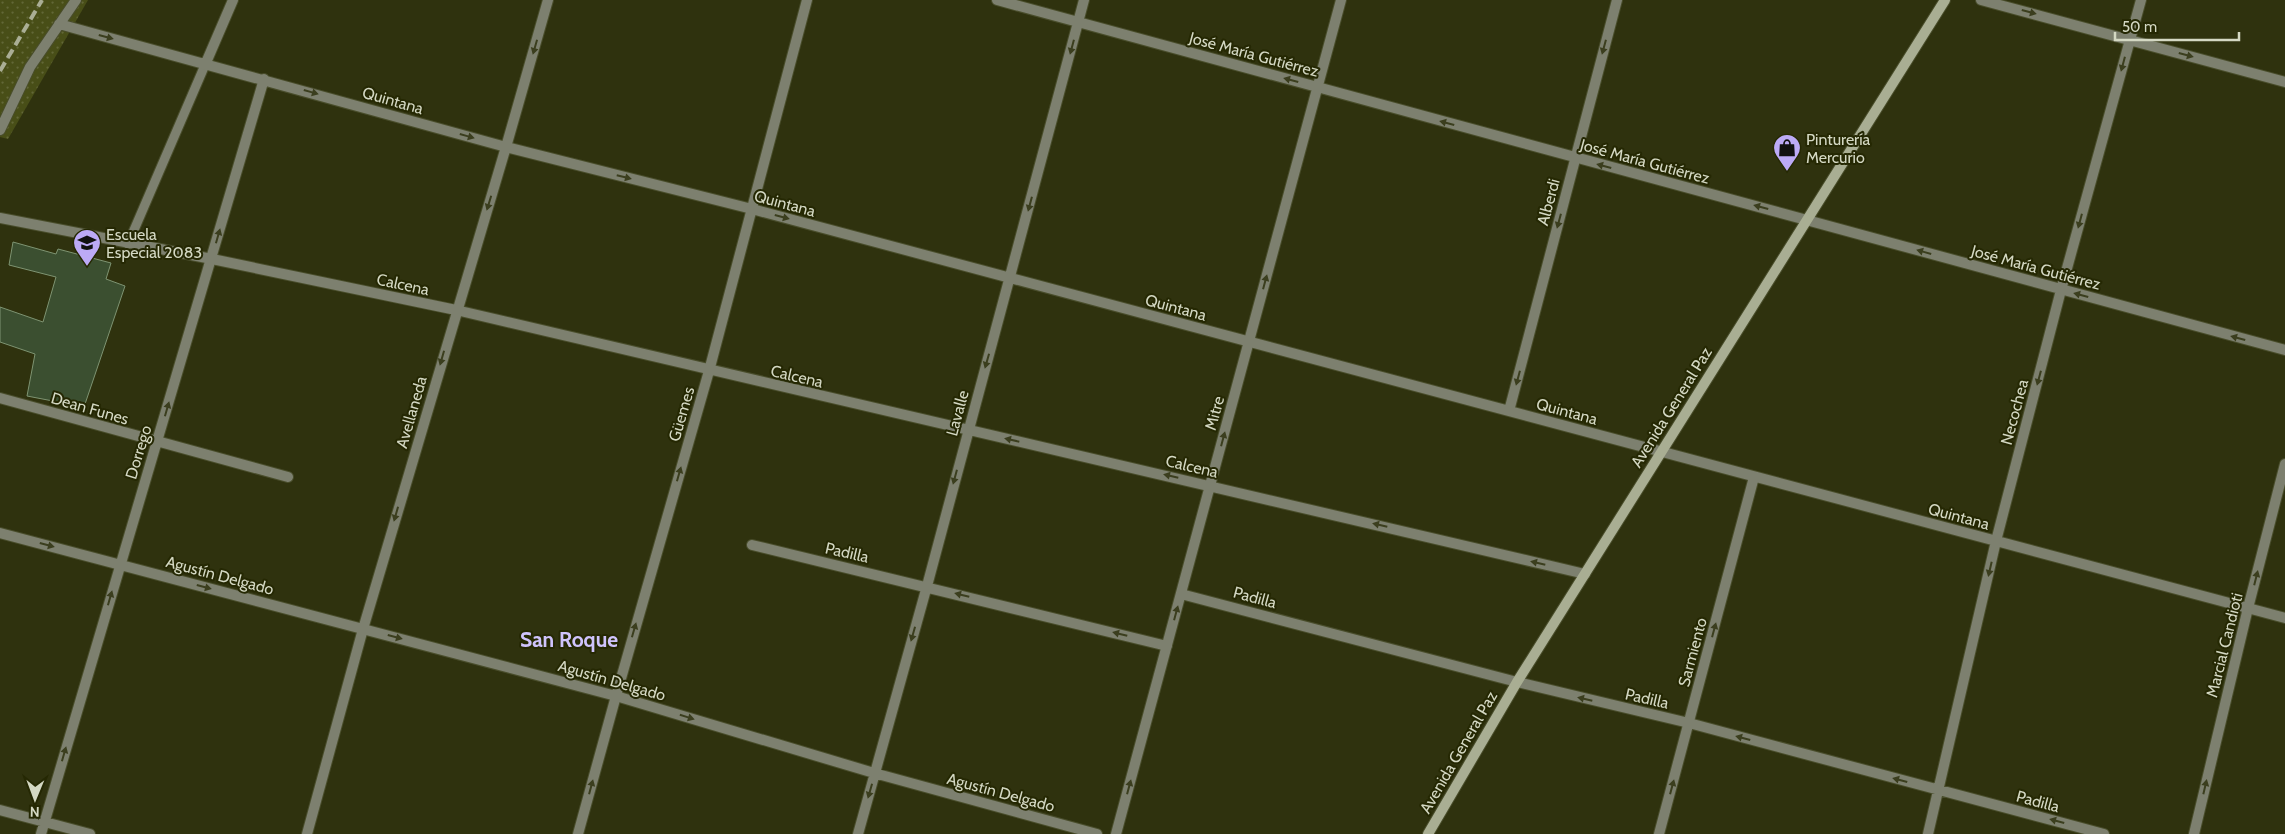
<svg xmlns="http://www.w3.org/2000/svg" width="2285" height="834" viewBox="0 0 2285 834" font-family="Cabin,sans-serif">
<style>
.green{fill:url(#green-dots)}
.building{fill:#3b4f30;stroke:#7e9472}
.lines{fill:none;stroke-linecap:round;stroke-linejoin:round}
.lane-casing{stroke:#494d2b;stroke-width:11}
.street-casing{stroke:#494d2b;stroke-width:12}
.secondary-casing{stroke:#494d2b;stroke-width:12}
.lane{stroke:#7d806f;stroke-width:9}
.street{stroke:#7d806f;stroke-width:10}
.secondary{stroke:#a9ae93;stroke-width:10}
.rail{stroke:#aaae95;stroke-width:4;stroke-dasharray:10 5;stroke-linecap:butt}
.oneway{fill:#3b3e1e}
.labels{text-anchor:middle;stroke-width:4;stroke-linejoin:round;paint-order:stroke}
.street-label{font-size:16px;fill:#d4d8c3;stroke:#252803}
.poi-label{font-size:16px;fill:#d4d8c3;stroke:#252803;text-anchor:start}
.district-label{font-size:21px;font-weight:bold;fill:#cfc3fc;stroke:#252803}
</style>
<defs>
<pattern id="green-dots" width="8" height="8" patternUnits="userSpaceOnUse" patternTransform="scale(1.25)"><rect width="8" height="8" fill="#484e17"/><path d="M2 2h.1M6 6h.1" fill="none" stroke="#626737" stroke-width="1.8" stroke-linecap="round"/></pattern>
</defs>
<rect width="100%" height="100%" fill="#2f320e"/>
<path class="green" d="M 0,0 L 88,0 L 8,139 L 0,137 Z"/>
<path class="building" d="M 13,242 L 56,254 L 58,249 L 111,263 L 106,279 L 125,286 L 84,407 L 27,396 L 35,354 L 0,342 L 0,307 L 43,322 L 56,277 L 9,265 Z"/>
<g class="lines">
<defs>
<path id="lane" d="M 128,244 L 205,65"/>
<path id="street" d="M 997,0 L 2285,350
M 1981,0 L 2285,82
M 59,24 L 506,147 L 752,209 L 2285,618
M 205,65 L 233,0
M 0,130 L 30,67 L 76,0
M 0,218 L 212,259 L 456,310 L 1585,574
M 0,398 L 288,477
M 1509,411 L 1617,0
M 0,533 L 616,696 L 874,773 L 1097,834
M 752,545 L 1167,646
M 1181,594 L 1517,682 L 1689,723 L 2104,834
M 0,810 L 90,834
M 41,834 L 264,79
M 307,834 L 363,629 L 506,147 L 548,0
M 578,834 L 616,696 L 709,371 L 807,0
M 858,834 L 927,586 L 1084,0
M 1116,834 L 1341,0
M 1659,834 L 1754,477
M 1928,834 L 1996,541 L 2061,290 L 2141,0
M 2194,834 L 2248,608 L 2285,464"/>
<path id="secondary" d="M 1428,834 L 1517,682 L 1945,0"/>
</defs>
<use href="#lane" class="lane-casing"/>
<use href="#street" class="street-casing"/>
<use href="#secondary" class="secondary-casing"/>
<use href="#lane" class="lane"/>
<use href="#street" class="street"/>
<use href="#secondary" class="secondary"/>
<path class="rail" d="M 0,71 L 42,0"/>
</g>
<defs><path id="oneway-solid" d="M-6-.8H1V-3.2L6.5 0L1 3.2V.8H-6Z" transform="scale(1.25)"/></defs>
<g class="oneway">
<use href="#oneway-solid" transform="translate(2029 12) rotate(15)"/>
<use href="#oneway-solid" transform="translate(106 37) rotate(15)"/>
<use href="#oneway-solid" transform="translate(535 47) rotate(106)"/>
<use href="#oneway-solid" transform="translate(1072 47) rotate(105)"/>
<use href="#oneway-solid" transform="translate(1604 47) rotate(105)"/>
<use href="#oneway-solid" transform="translate(2186 55) rotate(15)"/>
<use href="#oneway-solid" transform="translate(2123 64) rotate(105)"/>
<use href="#oneway-solid" transform="translate(1291 80) rotate(-165)"/>
<use href="#oneway-solid" transform="translate(311 92) rotate(16)"/>
<use href="#oneway-solid" transform="translate(1447 123) rotate(-165)"/>
<use href="#oneway-solid" transform="translate(467 136) rotate(16)"/>
<use href="#oneway-solid" transform="translate(1604 166) rotate(-165)"/>
<use href="#oneway-solid" transform="translate(624 177) rotate(14)"/>
<use href="#oneway-solid" transform="translate(489 203) rotate(107)"/>
<use href="#oneway-solid" transform="translate(1030 204) rotate(105)"/>
<use href="#oneway-solid" transform="translate(1761 207) rotate(-165)"/>
<use href="#oneway-solid" transform="translate(782 217) rotate(15)"/>
<use href="#oneway-solid" transform="translate(1559 221) rotate(105)"/>
<use href="#oneway-solid" transform="translate(2080 221) rotate(105)"/>
<use href="#oneway-solid" transform="translate(218 236) rotate(-74)"/>
<use href="#oneway-solid" transform="translate(1924 252) rotate(-164)"/>
<use href="#oneway-solid" transform="translate(1265 282) rotate(-75)"/>
<use href="#oneway-solid" transform="translate(2081 295) rotate(-165)"/>
<use href="#oneway-solid" transform="translate(2238 338) rotate(-165)"/>
<use href="#oneway-solid" transform="translate(442 358) rotate(106)"/>
<use href="#oneway-solid" transform="translate(987 361) rotate(106)"/>
<use href="#oneway-solid" transform="translate(1518 378) rotate(105)"/>
<use href="#oneway-solid" transform="translate(2039 378) rotate(105)"/>
<use href="#oneway-solid" transform="translate(167 409) rotate(-74)"/>
<use href="#oneway-solid" transform="translate(1223 439) rotate(-75)"/>
<use href="#oneway-solid" transform="translate(1012 440) rotate(-167)"/>
<use href="#oneway-solid" transform="translate(679 474) rotate(-74)"/>
<use href="#oneway-solid" transform="translate(1171 476) rotate(-167)"/>
<use href="#oneway-solid" transform="translate(955 477) rotate(105)"/>
<use href="#oneway-solid" transform="translate(396 514) rotate(106)"/>
<use href="#oneway-solid" transform="translate(1380 525) rotate(-167)"/>
<use href="#oneway-solid" transform="translate(47 545) rotate(15)"/>
<use href="#oneway-solid" transform="translate(1538 563) rotate(-167)"/>
<use href="#oneway-solid" transform="translate(1990 569) rotate(103)"/>
<use href="#oneway-solid" transform="translate(2256 578) rotate(-76)"/>
<use href="#oneway-solid" transform="translate(204 587) rotate(15)"/>
<use href="#oneway-solid" transform="translate(962 595) rotate(-166)"/>
<use href="#oneway-solid" transform="translate(110 598) rotate(-74)"/>
<use href="#oneway-solid" transform="translate(1176 613) rotate(-75)"/>
<use href="#oneway-solid" transform="translate(634 630) rotate(-74)"/>
<use href="#oneway-solid" transform="translate(1714 630) rotate(-75)"/>
<use href="#oneway-solid" transform="translate(913 634) rotate(106)"/>
<use href="#oneway-solid" transform="translate(1120 634) rotate(-166)"/>
<use href="#oneway-solid" transform="translate(395 637) rotate(15)"/>
<use href="#oneway-solid" transform="translate(1585 699) rotate(-167)"/>
<use href="#oneway-solid" transform="translate(687 717) rotate(17)"/>
<use href="#oneway-solid" transform="translate(1743 738) rotate(-165)"/>
<use href="#oneway-solid" transform="translate(64 754) rotate(-74)"/>
<use href="#oneway-solid" transform="translate(1900 780) rotate(-165)"/>
<use href="#oneway-solid" transform="translate(591 787) rotate(-75)"/>
<use href="#oneway-solid" transform="translate(1129 787) rotate(-75)"/>
<use href="#oneway-solid" transform="translate(1672 787) rotate(-75)"/>
<use href="#oneway-solid" transform="translate(2205 787) rotate(-77)"/>
<use href="#oneway-solid" transform="translate(870 791) rotate(106)"/>
<use href="#oneway-solid" transform="translate(2057 821) rotate(-165)"/>
</g>
<defs>
<symbol id="shop-pin" viewBox="-11 -11 22 30"><path d="M0 17L-7.5 6A9.5 9.5 0 1 1 7.5 6Z" fill="#bcaaf6" stroke="#252803"/><path d="M-5-2.5h2.3a2.7 3.5 0 0 1 5.4 0H5L5.5 6h-11ZM-1.5-2.5h3a1.5 2.3 0 0 0-3 0Z" fill="#111"/></symbol>
<symbol id="school-pin" viewBox="-11 -11 22 30"><path d="M0 17L-7.5 6A9.5 9.5 0 1 1 7.5 6Z" fill="#bcaaf6" stroke="#252803"/><path d="M0-5L7-2L0 1L-7-2ZM-4 1L0 2.5L4 1V4Q0 6-4 4Z" fill="#111"/></symbol>
</defs>
<g fill-rule="evenodd">
<use href="#shop-pin" x="1771" y="132" width="32" height="43"/>
<use href="#school-pin" x="71" y="227" width="32" height="43"/>
</g>
<g class="labels">
<g class="street-label">
<text transform="translate(1254 54) rotate(15)" y="6">José María Gutiérrez</text>
<text transform="translate(393 100) rotate(16)" y="6">Quintana</text>
<text transform="translate(1645 161) rotate(15)" y="6">José María Gutiérrez</text>
<text transform="translate(1548 202) rotate(-75)" y="6">Alberdi</text>
<text transform="translate(785 203) rotate(15)" y="6">Quintana</text>
<text transform="translate(2036 267) rotate(15)" y="6">José María Gutiérrez</text>
<text transform="translate(403 284) rotate(12)" y="6">Calcena</text>
<text transform="translate(1176 307) rotate(15)" y="6">Quintana</text>
<text transform="translate(797 376) rotate(13)" y="6">Calcena</text>
<text transform="translate(1671 407) rotate(-58)" y="6">Avenida General Paz</text>
<text transform="translate(90 408) rotate(16)" y="6">Dean Funes</text>
<text transform="translate(1567 411) rotate(15)" y="6">Quintana</text>
<text transform="translate(411 412) rotate(-74)" y="6">Avellaneda</text>
<text transform="translate(2014 412) rotate(-75)" y="6">Necochea</text>
<text transform="translate(957 413) rotate(-75)" y="6">Lavalle</text>
<text transform="translate(1214 413) rotate(-75)" y="6">Mitre</text>
<text transform="translate(681 414) rotate(-74)" y="6">Güemes</text>
<text transform="translate(138 452) rotate(-73)" y="6">Dorrego</text>
<text transform="translate(1192 466) rotate(13)" y="6">Calcena</text>
<text transform="translate(1959 516) rotate(15)" y="6">Quintana</text>
<text transform="translate(847 552) rotate(13)" y="6">Padilla</text>
<text transform="translate(220 575) rotate(15)" y="6">Agustín Delgado</text>
<text transform="translate(1255 597) rotate(15)" y="6">Padilla</text>
<text transform="translate(2224 645) rotate(-76)" y="6">Marcial Candioti</text>
<text transform="translate(1692 652) rotate(-75)" y="6">Sarmiento</text>
<text transform="translate(612 680) rotate(16)" y="6">Agustín Delgado</text>
<text transform="translate(1647 698) rotate(13)" y="6">Padilla</text>
<text transform="translate(1458 752) rotate(-60)" y="6">Avenida General Paz</text>
<text transform="translate(1001 792) rotate(15)" y="6">Agustín Delgado</text>
<text transform="translate(2038 801) rotate(15)" y="6">Padilla</text>
</g>
<g class="poi-label">
<text x="1806" y="145">Pinturería<tspan x="1806" dy="18">Mercurio</tspan></text>
<text x="106" y="240">Escuela<tspan x="106" dy="18">Especial 2083</tspan></text>
</g>
<g class="district-label">
<text x="569" y="647">San Roque</text>
</g>
</g>
<g transform="translate(35 799) rotate(181)" stroke="#252803" stroke-width="4" paint-order="stroke">
<path d="M0-4L9 19L0 12L-9 19Z" fill="#d4d8c3"/>
<text y="-8" font-size="14" font-weight="bold" text-anchor="middle" fill="#d4d8c3">N</text>
</g>
<path d="M2115 32v8h124v-8" fill="none" stroke="#d4d8c3" stroke-width="2.5"/>
<text x="2122" y="32" font-size="15" fill="#d4d8c3" stroke="#252803" stroke-width="4" paint-order="stroke">50 m</text>
</svg>
